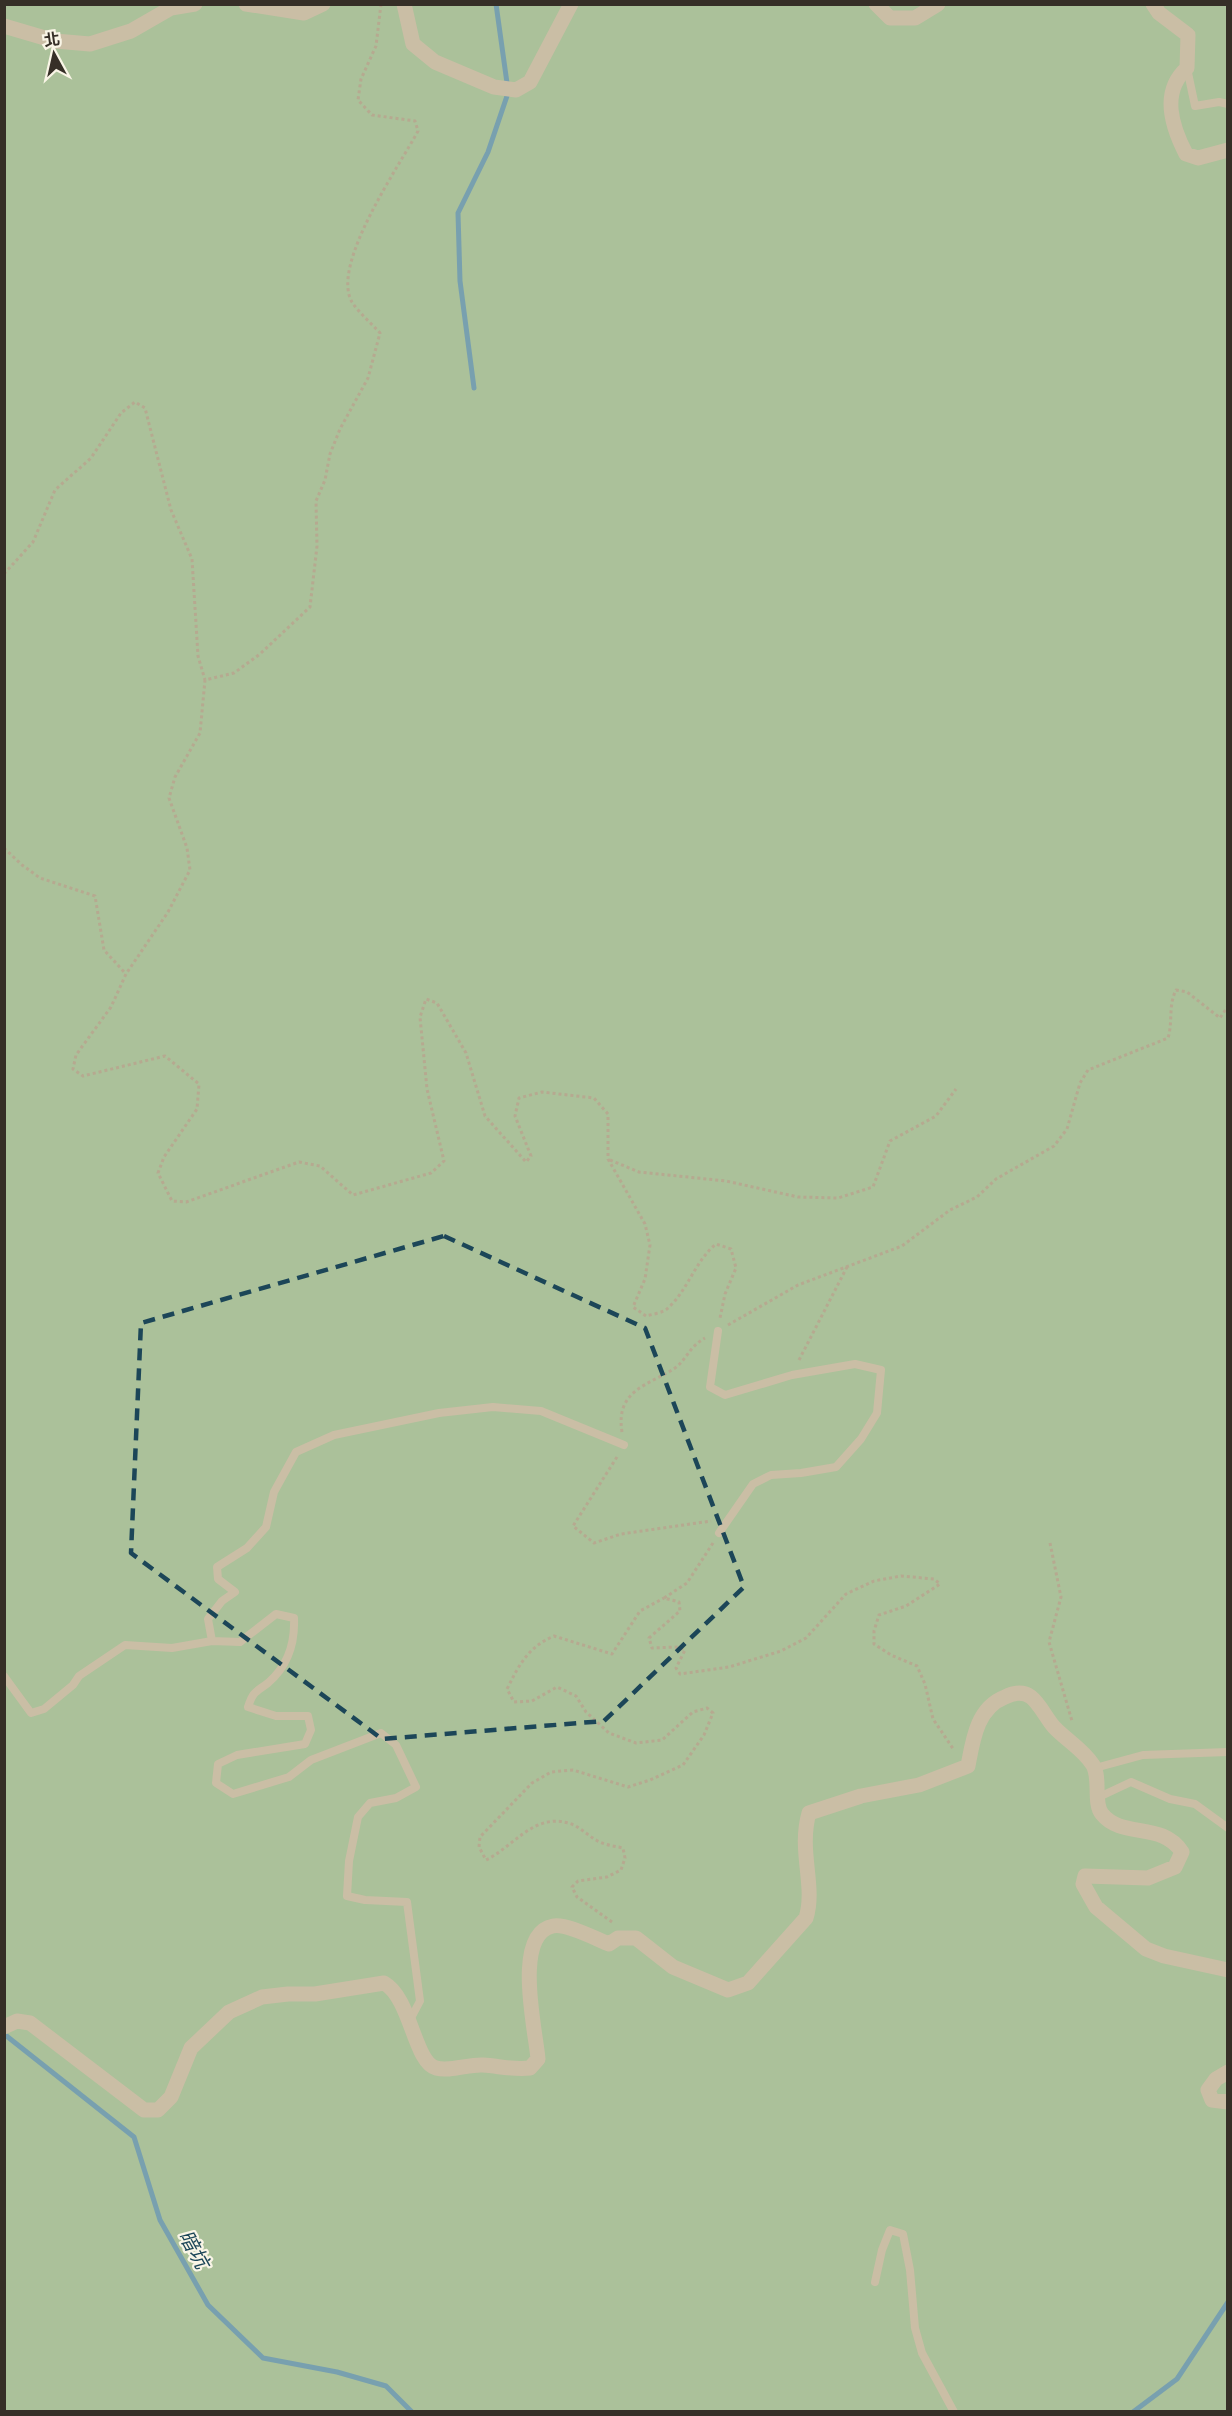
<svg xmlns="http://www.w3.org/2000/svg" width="1232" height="2416" viewBox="0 0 1232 2416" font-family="Poppins,'Noto Sans TC',sans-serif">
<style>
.green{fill:#abc19a}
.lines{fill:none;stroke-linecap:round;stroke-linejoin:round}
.stream{stroke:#78a0af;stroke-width:5}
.path{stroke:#b6a990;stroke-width:3;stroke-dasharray:3 3;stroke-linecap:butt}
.service{stroke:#cabea5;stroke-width:8}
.minor{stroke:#cabea5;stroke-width:15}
.marked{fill:none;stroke:#1c4658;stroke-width:4.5;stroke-dasharray:12 8;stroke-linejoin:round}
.labels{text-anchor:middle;stroke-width:4.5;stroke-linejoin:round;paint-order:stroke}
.water-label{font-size:20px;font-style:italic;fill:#1c4658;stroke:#f9f5e6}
</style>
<rect width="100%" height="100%" fill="#f2ecda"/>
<path class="green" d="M 5,5 L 1227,5 L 1227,2411 L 5,2411 Z"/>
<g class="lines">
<path class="stream" d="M 496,4 L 507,83
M 474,388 L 460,281 L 458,213 L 488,152 L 507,96
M 4,2034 L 134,2137 L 160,2220 L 208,2305 L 263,2358 L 337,2372 L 386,2386 L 412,2412
M 1133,2412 L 1177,2379 L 1228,2302"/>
<path class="path" d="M 381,4 L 376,46 L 361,79 L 358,100 L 372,115 L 415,121 L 418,131 C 400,165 330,265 352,302 C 359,313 371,323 380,333 L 368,378 L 340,429 L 330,454 L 325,480 L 316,501 L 317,546 L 310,607 L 260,654 L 234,673 L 205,680 L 200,733 L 175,777 L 169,798 L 187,848 L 190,870 L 168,912 L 126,974 L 111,1007 L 76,1055 L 73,1069 L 83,1076 L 165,1056 L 199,1084 L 197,1109 L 164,1157 L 158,1173 L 172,1201 L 186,1202 L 299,1162 L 320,1166 L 353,1195 L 431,1173 L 444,1161 L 427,1089 L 420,1017 L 426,999 L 437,1003 L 466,1053 L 485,1116 L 526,1162 L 531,1156 L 515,1116 L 519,1098 L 542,1092 L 594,1098 L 608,1114 L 608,1159 L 645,1224 L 650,1245 L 645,1279 L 633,1307 L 646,1316 C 653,1314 663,1313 668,1308 C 688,1290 695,1261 716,1244 L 731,1249 L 736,1268 L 725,1294 L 720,1318
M 4,574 L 33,542 L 55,490 L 91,458 L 121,413 L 135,402 L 145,408 L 171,510 L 192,559 L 198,656 L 205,680
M 4,848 L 22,865 L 40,878 L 95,896 L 104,950 L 126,974
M 610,1160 L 639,1172 L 726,1181 L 798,1197 L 838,1198 L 873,1187 L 890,1141 L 936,1116 L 956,1089
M 728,1325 L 798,1285 L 902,1246 L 950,1210 L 977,1197 L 996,1179 L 1054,1146 L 1067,1129 L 1080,1083 L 1088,1070 L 1168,1038 C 1173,1022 1168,1006 1176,990 L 1187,992 L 1220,1018 L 1228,1006
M 799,1360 L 847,1267
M 622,1432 C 615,1389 650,1385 675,1368 C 687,1359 689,1347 705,1338
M 617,1457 L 573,1526 L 594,1543 L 621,1534 L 711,1521
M 713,1543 L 687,1583 L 664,1598 L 679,1602 L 680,1611 L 649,1638 L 652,1648 L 678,1647 L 685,1650 L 676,1668 L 680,1674 L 729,1667 L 781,1651 L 806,1638 L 846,1594 L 874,1581 L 901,1576 L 934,1579 L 940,1584 L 906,1606 L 879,1615 L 874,1631 L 874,1644 L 891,1655 L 917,1666 L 925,1684 L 933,1719 L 954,1750
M 1050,1543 L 1061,1597 L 1049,1642 L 1072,1721
M 612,1922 L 577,1897 L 572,1887 L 578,1881 L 607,1877 L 621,1870 L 625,1858 L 623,1848 C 614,1846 604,1845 596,1840 C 587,1835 578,1825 568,1823 C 534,1813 513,1847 486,1860 L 479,1847 L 480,1837 L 532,1783 L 551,1772 L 573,1770 L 628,1787 L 650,1780 L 683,1765 L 704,1735 L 713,1713 L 707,1708 L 693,1712 L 662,1740 L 636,1743 L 609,1733 L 586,1712 L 576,1696 L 557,1687 L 532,1701 L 514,1702 L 507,1689 C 519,1665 528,1647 554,1636 L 612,1654 L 640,1611 L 664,1598"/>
<path class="service" d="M 1187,68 L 1195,106 L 1219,102 L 1228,104
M 718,1331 L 710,1387 L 725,1395 L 792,1375 L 855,1364 L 881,1370 L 877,1413 L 861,1439 L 836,1467 L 801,1473 L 771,1475 L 753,1484 L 719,1533
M 212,1641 L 208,1619 L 222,1601 L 235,1592 L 218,1579 L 217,1567 L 247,1548 L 266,1527 L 274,1492 L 296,1452 L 334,1435 L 439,1413 L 493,1407 L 541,1411 L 624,1445
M 4,1676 L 31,1713 L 44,1709 L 73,1685 L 79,1676 L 125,1645 L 172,1648 L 212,1641 L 240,1642 L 276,1614 L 294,1618 C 295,1642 288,1666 268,1683 C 256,1692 253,1691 248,1707 L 276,1716 L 308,1716 L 311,1730 L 305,1744 L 237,1755 L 218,1764 L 216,1783 L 233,1794 L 289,1777 L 311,1760 L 381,1733 L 396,1745 L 416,1787 L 396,1798 L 370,1803 L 358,1817 L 349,1861 L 347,1896 L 365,1900 L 407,1902 L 420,2001 L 410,2020
M 1095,1768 L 1143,1755 L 1228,1752
M 1099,1797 L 1131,1782 L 1170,1799 L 1195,1804 L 1228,1828
M 875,2282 L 882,2250 L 890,2230 L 903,2234 L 910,2270 L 915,2328 L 922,2353 L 954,2412"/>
<path class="minor" d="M 246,4 L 304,13 L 323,4
M 404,4 L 413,44 L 435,62 L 494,87 L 516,90 L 530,82 L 571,4
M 876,4 L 890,18 L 915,18 L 938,4
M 1153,4 L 1159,13 L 1188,35 L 1187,68 C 1160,92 1172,127 1186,154 L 1198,158 L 1228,150
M 4,26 L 55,41 L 90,44 L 131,31 L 171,8 L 195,4
M 4,2027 L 17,2021 L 30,2023 L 144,2110 L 158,2110 L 171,2097 L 191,2048 L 229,2012 L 262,1997 L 288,1994 L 315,1994 L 384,1983 C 411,1998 414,2062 436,2068 C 450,2072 469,2064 483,2065 C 499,2066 513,2070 530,2068 L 538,2059 C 536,2032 512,1934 553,1926 C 566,1923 596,1939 609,1944 L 618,1938 L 636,1938 L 673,1967 L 728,1990 L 748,1983 L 806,1918 C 816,1886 798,1851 809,1813 L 861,1796 L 919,1785 L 968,1766 C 973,1739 977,1708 1005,1697 C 1013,1693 1023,1691 1031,1697 C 1040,1704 1046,1718 1054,1727 C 1066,1740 1083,1749 1093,1765 C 1101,1779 1093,1803 1102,1814 C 1122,1839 1162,1821 1182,1852 L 1175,1867 L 1148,1878 L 1085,1876 L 1083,1884 L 1096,1907 L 1146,1949 L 1164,1956 L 1228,1970
M 1228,2072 L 1216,2079 L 1208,2090 L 1212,2100 L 1228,2102"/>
</g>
<path class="marked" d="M 444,1236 L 645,1328 L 744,1587 L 604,1721 L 382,1739 L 131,1553 L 141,1323 Z"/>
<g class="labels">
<g class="water-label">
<text transform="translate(194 2249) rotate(61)" y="7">暗坑</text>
</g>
</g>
<rect width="1232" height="2416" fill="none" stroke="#362f27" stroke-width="12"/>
<g transform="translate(54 54) rotate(352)" stroke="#f9f5e6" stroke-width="4.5" paint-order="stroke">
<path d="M0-4.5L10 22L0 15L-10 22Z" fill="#362f27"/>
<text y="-9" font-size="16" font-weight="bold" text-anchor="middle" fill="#362f27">北</text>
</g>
</svg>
